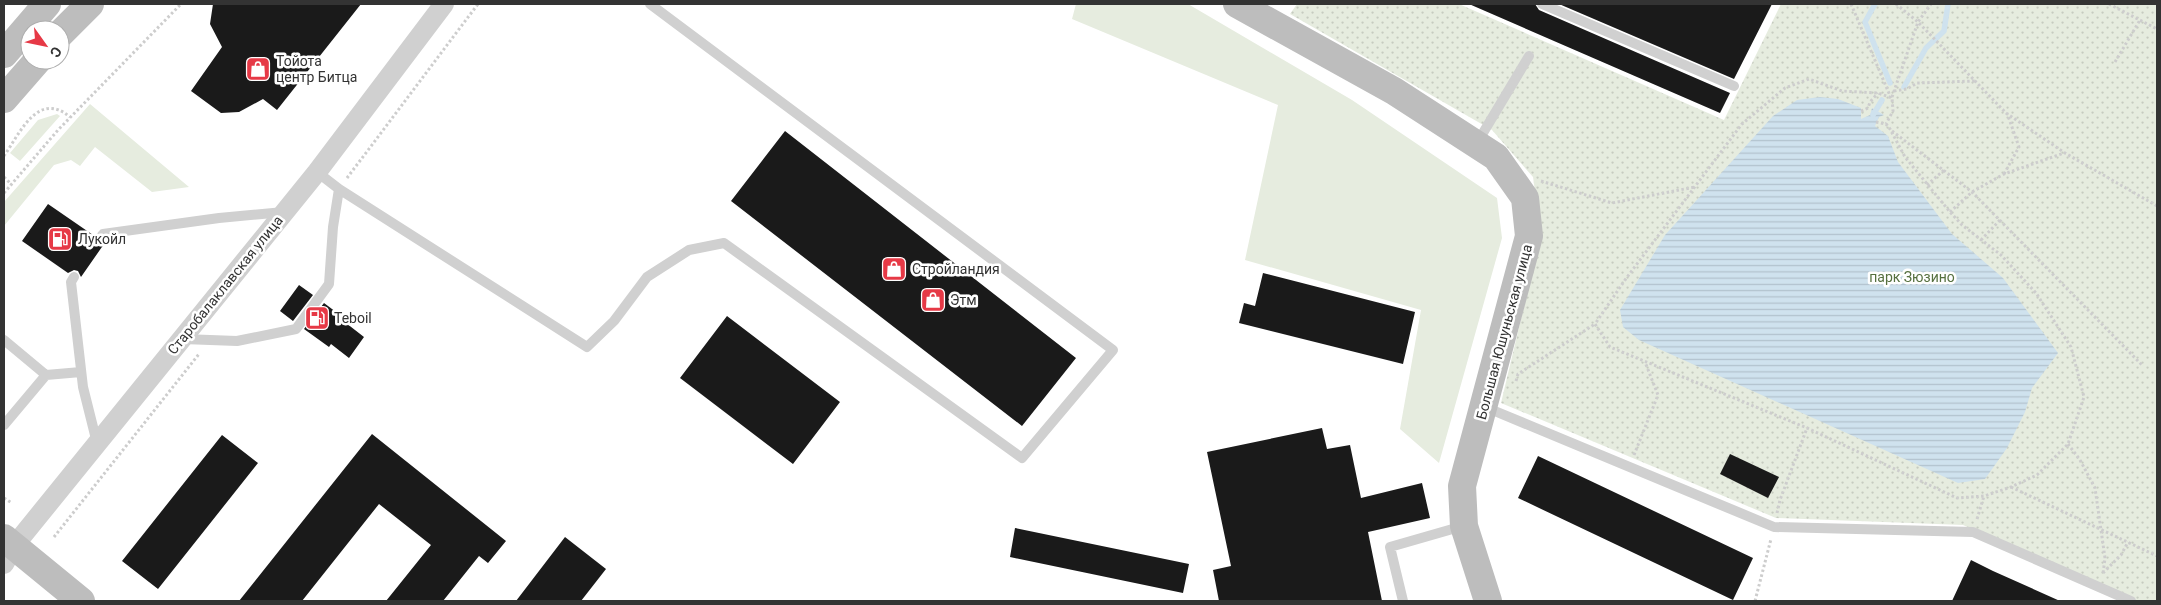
<svg xmlns="http://www.w3.org/2000/svg" width="2161" height="605" viewBox="0 0 2161 605" font-family="Roboto,sans-serif">
<style>
.grass{fill:#e6ecdf}
.park{fill:url(#park-dots)}
.water{fill:url(#water-rules)}
.lines{fill:none;stroke-linecap:round;stroke-linejoin:round}
.stream{stroke:#cfe2ee;stroke-width:5.5}
.building{fill:#1a1a1a}
.path{stroke:#cdcdcd;stroke-width:3;stroke-dasharray:2.5 2.5;stroke-linecap:butt}
.lane{stroke:#d0d0d0;stroke-width:10}
.street{stroke:#d0d0d0;stroke-width:20}
.secondary{stroke:#bdbdbd;stroke-width:28}
.labels{text-anchor:middle;stroke-width:5;stroke-linejoin:round;paint-order:stroke}
.poi-label{font-size:14px;fill:#333;stroke:#fff;text-anchor:start}
.park-label{font-size:14px;fill:#56703f;stroke:#fff}
.street-label{font-size:14px;fill:#333;stroke:#fff}
</style>
<defs>
<pattern id="park-dots" width="8" height="8" patternUnits="userSpaceOnUse" patternTransform="scale(1.25)"><rect width="8" height="8" fill="#e6ecdf"/><path d="M2 2h.1M6 6h.1" fill="none" stroke="#c6cbc0" stroke-width="1.8" stroke-linecap="round"/></pattern>
<pattern id="water-rules" width="6" height="5" patternUnits="userSpaceOnUse" patternTransform="scale(1.25)"><rect width="6" height="5" fill="#cfe2ee"/><path d="M0 2.5h6" fill="none" stroke="#b2c2cd"/></pattern>
</defs>
<rect width="100%" height="100%" fill="#fff"/>
<path class="grass" d="M 1076,4 L 1188,4 L 1352,100 L 1497,198 L 1502,238 L 1439,463 L 1400,429 L 1421,310 L 1245,260 L 1278,105 L 1072,19 Z
M 90,104 L 189,187 L 152,192 L 95,147 L 80,166 L 71,160 L 54,165 L 4,226 L 4,202 Z
M 57,114 L 60,116 L 20,161 L 10,153 L 38,120 Z"/>
<path class="park" d="M 1297,4 L 1459,4 L 1724,120 L 1781,4 L 2157,4 L 2157,601 L 2132,601 L 1963,525 L 1776,518 L 1501,403 L 1541,235 L 1533,177 L 1492,130 L 1290,14 Z"/>
<path class="water" d="M 1820,97 L 1838,99 L 1861,108 L 1861,119 L 1870,115 L 1872,108 L 1884,115 L 1879,117 L 1875,126 L 1888,136 L 1898,162 L 1952,234 L 2003,278 L 2058,353 L 2032,388 L 2025,412 L 2007,448 L 1985,479 L 1958,483 L 1639,340 L 1623,327 L 1620,310 L 1665,235 L 1773,116 L 1797,100 Z"/>
<g class="lines">
<path class="stream" d="M 1875,4 L 1865,22 L 1890,83
M 1904,87 L 1926,48 L 1944,31 L 1948,4
M 1873,115 L 1882,100"/>
</g>
<path class="building" d="M 213,4 L 361,4 L 277,110 L 263,99 L 239,112 L 221,113 L 191,91 L 222,47 L 210,24 Z
M 1469,4 L 1535,4 L 1539,10 L 1730,93 L 1720,113 Z
M 1559,4 L 1772,4 L 1734,79 Z
M 785,131 L 1076,358 L 1022,426 L 731,201 Z
M 48,204 L 93,235 L 92,241 L 95,245 L 98,246 L 104,244 L 81,277 L 78,271 L 74,270 L 68,273 L 22,241 Z
M 1263,273 L 1415,312 L 1403,364 L 1239,323 L 1244,303 L 1255,306 Z
M 299,285 L 313,295 L 293,321 L 280,311 Z
M 324,303 L 348,321 L 346,323 L 364,337 L 349,358 L 331,344 L 329,347 L 304,329 Z
M 727,316 L 840,402 L 793,464 L 680,378 Z
M 1322,428 L 1327,449 L 1350,445 L 1361,498 L 1422,483 L 1430,518 L 1368,532 L 1382,601 L 1219,601 L 1213,570 L 1231,566 L 1207,452 Z
M 372,434 L 506,541 L 488,563 L 479,556 L 443,601 L 386,601 L 431,545 L 379,504 L 302,601 L 239,601 Z
M 222,435 L 258,463 L 158,589 L 122,561 Z
M 1730,454 L 1779,477 L 1768,498 L 1720,474 Z
M 1538,456 L 1753,558 L 1733,600 L 1518,498 Z
M 1015,528 L 1189,564 L 1183,593 L 1010,557 Z
M 565,537 L 606,569 L 581,601 L 516,601 Z
M 1971,560 L 1993,571 L 2060,601 L 1952,601 Z"/>
<g class="lines">
<path class="path" d="M 1851,4 L 1891,98
M 1896,4 L 1918,22 L 2006,113 L 2065,153 L 2157,206
M 2109,4 L 2157,29
M 2115,62 L 2140,20
M 1894,91 L 1907,89 L 1917,83 L 1975,81
M 1892,97 L 1918,22 L 1931,4
M 1861,111 L 1868,108 L 1870,102 L 1878,93
M 1876,122 L 1886,124 L 1890,129 L 1905,157 L 1950,212 L 1962,225 L 2001,255 L 2036,293 L 2071,347 L 2084,397 L 2068,444 L 2037,475 L 2011,487 L 1984,496 L 1957,498 L 1807,428 L 1610,347 L 1595,324 L 1625,280 L 1742,124 L 1785,88 L 1809,79 L 1842,91 L 1878,93 L 1892,98 L 1893,111 L 1886,124
M 1892,131 L 1972,192 L 2142,365
M 4,156 C 20,133 38,90 70,117
M 2004,174 L 2019,147 L 2007,113
M 4,177 L 11,184
M 347,178 L 478,4
M 1541,181 L 1612,203 L 1695,187
M 1927,185 L 1944,170
M 4,193 L 58,130 L 181,4
M 1950,212 L 1972,192 L 2004,174 L 2064,153
M 1981,240 L 2000,220
M 1516,381 L 1518,374 L 1595,324
M 2068,444 L 2080,460 L 2095,488 L 2105,558 L 2103,574
M 1634,455 L 1658,395 L 1645,362
M 2011,487 L 2157,556
M 4,498 L 12,503
M 1777,513 L 1780,500 L 1807,428
M 1977,519 L 1984,496
M 54,537 L 199,354
M 2103,573 L 2121,555 L 2128,542
M 1755,601 L 1771,539"/>
<path class="lane" d="M 1542,4 L 1734,86
M 1477,143 L 1529,56
M 317,172 L 339,189 L 587,347 L 614,321 L 647,277 L 689,250 L 724,243 L 1022,458 L 1113,350 L 650,4
M 99,239 L 103,234 L 219,218 L 284,212
M 74,277 L 71,282 L 83,387 L 97,443
M 183,339 L 237,341 L 296,329 L 329,284 L 333,227 L 339,189
M 4,340 L 46,375
M 1485,407 L 1774,527 L 1973,532 L 2131,601
M 4,425 L 46,375 L 81,372
M 1403,601 L 1390,547 L 1463,526"/>
<path class="street" d="M 4,564 L 14,546 L 317,172 L 444,4"/>
<path class="secondary" d="M 1237,4 L 1394,91 L 1496,157 L 1525,198 L 1529,236 L 1462,486 L 1464,526 L 1488,601
M 60,34 L 90,4
M 4,54 L 47,4
M 4,99 L 38,60
M 4,538 L 81,601"/>
</g>
<defs>
<symbol id="shop-square" viewBox="-11 -11 22 22"><rect x="-9" y="-9" width="18" height="18" rx="4" fill="#e63946" stroke="#fff"/><path d="M-5-2.5h2.3a2.7 3.5 0 0 1 5.4 0H5L5.5 6h-11ZM-1.5-2.5h3a1.5 2.3 0 0 0-3 0Z" fill="#fff"/></symbol>
<symbol id="fuel-square" viewBox="-11 -11 22 22"><rect x="-9" y="-9" width="18" height="18" rx="4" fill="#e63946" stroke="#fff"/><path d="M-5.5-6h7V0h2V4h1.3V-2.5L3-4.5l.8-.8L6-3V5H2.5V1h-1V6h-7ZM-4.2-4.7v3.2H.2V-4.7Z" fill="#fff"/></symbol>
</defs>
<g fill-rule="evenodd">
<use href="#shop-square" x="244" y="55" width="28" height="28"/>
<use href="#fuel-square" x="46" y="225" width="28" height="28"/>
<use href="#shop-square" x="880" y="255" width="28" height="28"/>
<use href="#shop-square" x="919" y="286" width="28" height="28"/>
<use href="#fuel-square" x="303" y="304" width="28" height="28"/>
</g>
<g class="labels">
<g class="poi-label">
<text x="276" y="66">Тойота<tspan x="276" dy="16">центр Битца</tspan></text>
<text x="78" y="244">Лукойл</text>
<text x="912" y="274">Стройландия</text>
<text x="950" y="305">Этм</text>
<text x="334" y="323">Teboil</text>
</g>
<g class="park-label">
<text x="1912" y="282">парк Зюзино</text>
</g>
<g class="street-label">
<text transform="translate(225 285) rotate(-51)" y="5">Старобалаклавская улица</text>
<text transform="translate(1504 332) rotate(-75)" y="5">Большая Юшуньская улица</text>
</g>
</g>
<rect width="2161" height="605" fill="none" stroke="#333333" stroke-width="10"/>
<g transform="translate(45 45) rotate(123)"><circle r="24" fill="#ffffff" stroke="#adadad"/>
<path d="M0-4L9 19L0 12L-9 19Z" fill="#e63946"/>
<text y="-8" font-size="14" font-weight="bold" text-anchor="middle" fill="#333333">С</text>
</g>
</svg>
